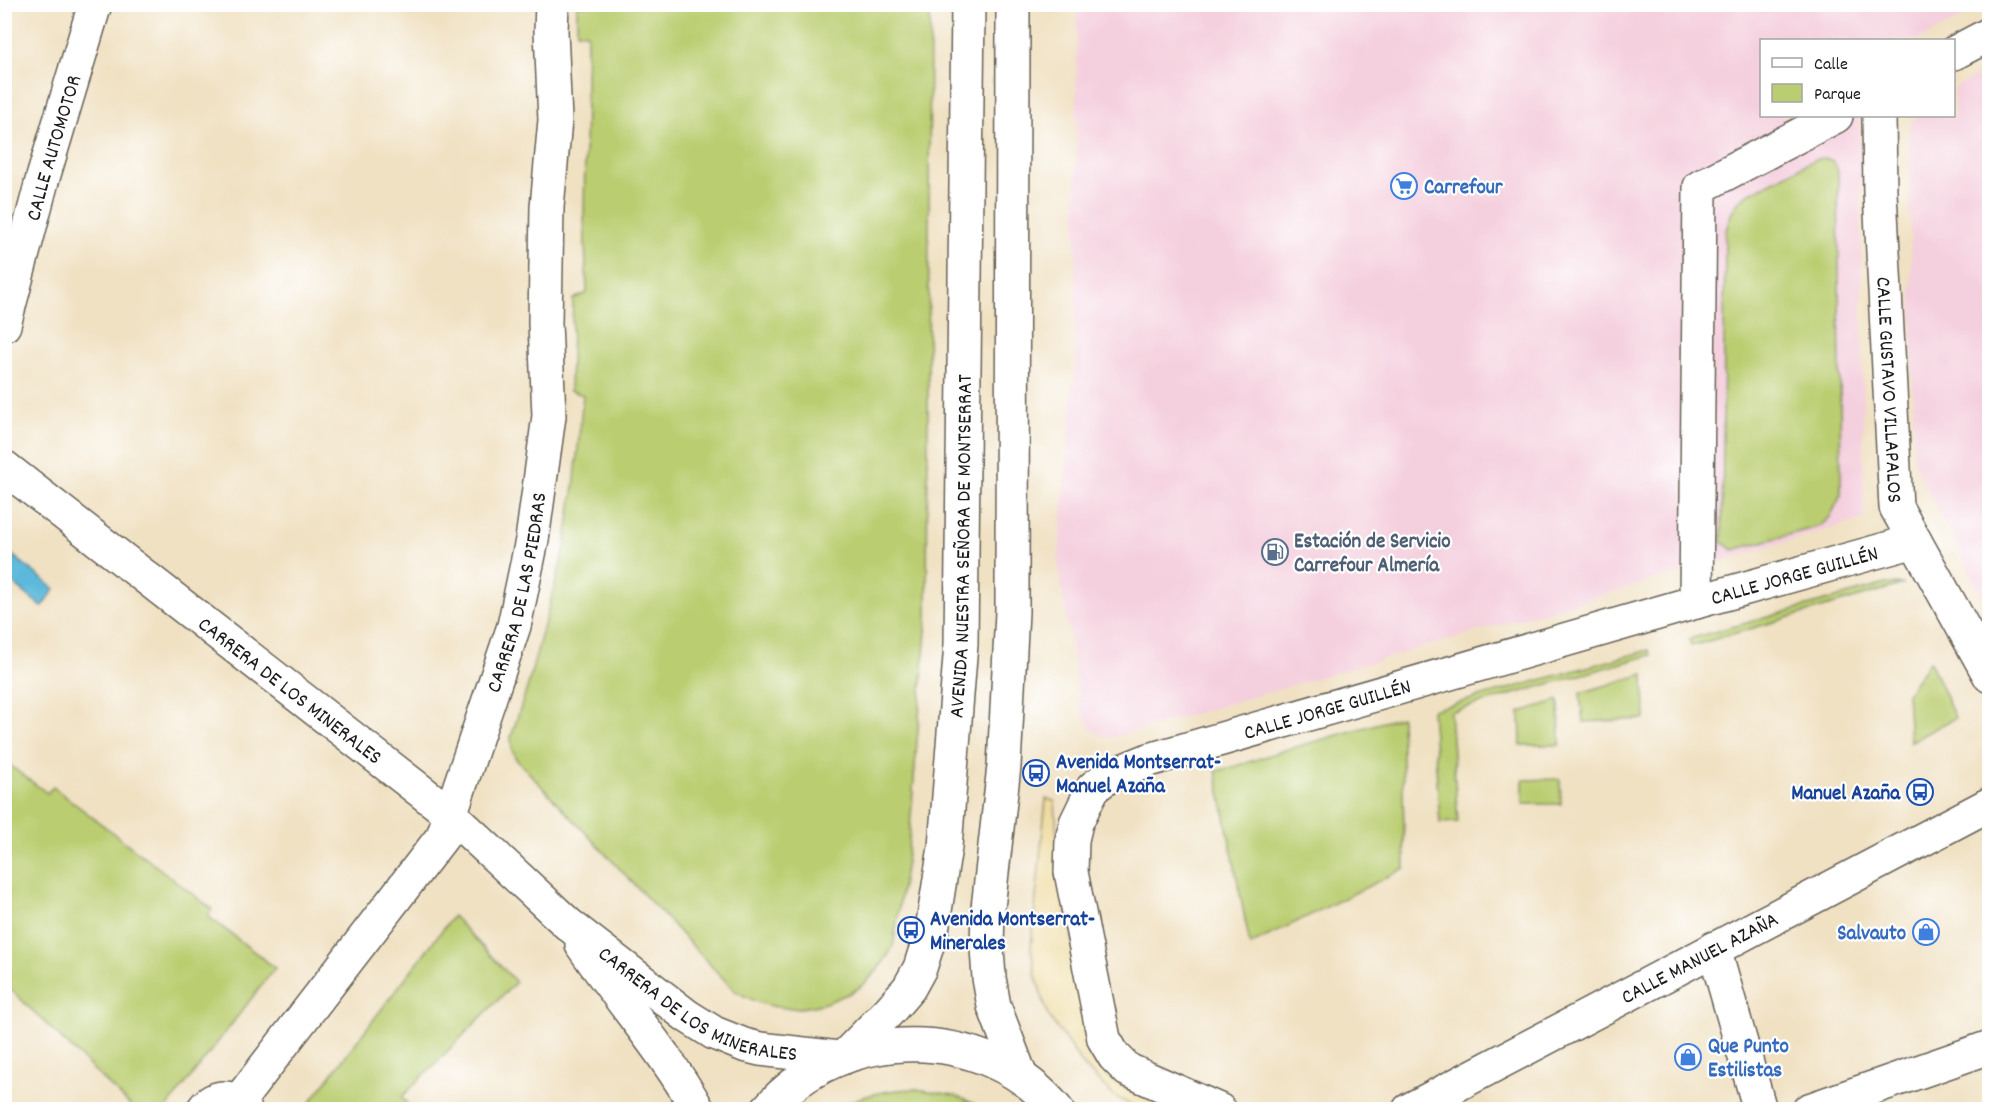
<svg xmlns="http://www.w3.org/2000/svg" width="1994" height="1114" viewBox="0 0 1994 1114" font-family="Dekko,sans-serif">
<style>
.built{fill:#f4cfdd}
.green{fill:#bacd70;stroke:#6b7446;stroke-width:1.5}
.sand{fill:#eeda9e;stroke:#857b5d;stroke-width:1.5}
.water{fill:#5db9db;stroke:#3c6a7c;stroke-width:1.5}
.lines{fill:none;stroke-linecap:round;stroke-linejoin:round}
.minor-casing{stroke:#666156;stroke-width:36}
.major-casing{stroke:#666156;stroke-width:36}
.minor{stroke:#fff;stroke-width:33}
.major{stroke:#fff;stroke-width:33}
.labels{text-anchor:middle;stroke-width:4.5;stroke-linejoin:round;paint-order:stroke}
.street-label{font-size:21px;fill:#1c1c1c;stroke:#fff}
.shop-label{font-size:21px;font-weight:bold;fill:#366cbe;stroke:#fff;text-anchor:start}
.service-label{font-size:21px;font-weight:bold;fill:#4e5e75;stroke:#fff;text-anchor:start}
.transit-label{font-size:21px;font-weight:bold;fill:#164399;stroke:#fff;text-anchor:start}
</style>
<rect width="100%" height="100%" fill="#fff"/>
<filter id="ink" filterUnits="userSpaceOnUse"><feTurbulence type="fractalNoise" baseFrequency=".0167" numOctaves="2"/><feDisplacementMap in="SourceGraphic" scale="12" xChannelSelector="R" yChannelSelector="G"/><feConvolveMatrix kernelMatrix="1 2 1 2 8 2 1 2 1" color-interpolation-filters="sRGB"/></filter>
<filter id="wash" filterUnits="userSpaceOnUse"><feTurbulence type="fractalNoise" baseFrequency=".008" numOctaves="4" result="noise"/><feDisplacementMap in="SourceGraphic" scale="24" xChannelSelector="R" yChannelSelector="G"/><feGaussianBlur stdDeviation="1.35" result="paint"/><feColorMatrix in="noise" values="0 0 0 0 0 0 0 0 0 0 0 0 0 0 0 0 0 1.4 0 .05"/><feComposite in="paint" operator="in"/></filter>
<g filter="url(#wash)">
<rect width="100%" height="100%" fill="#f0e1c2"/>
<path class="built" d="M 1077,5 L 1987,5 L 1919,40 L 1762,40 L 1762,116 L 1860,116 L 1864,519 L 1111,738 L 1101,735 L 1092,729 L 1081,712 L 1058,564 L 1075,365 Z
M 1989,69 L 1989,609 L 1918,472 L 1914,461 L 1909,132 L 1910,125 L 1916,116 L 1954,116 L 1954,88 Z"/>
<path class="green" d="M 577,5 L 930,5 L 927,618 L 909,841 L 893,947 C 884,962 871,980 857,989 C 849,994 840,997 831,1001 C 798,1013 764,1010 734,990 L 516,759 L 512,750 L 511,737 L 528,685 L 565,547 L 575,479 L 583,395 L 570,391 L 573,299 L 587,293 L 584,217 L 587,33 L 577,32 Z
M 1825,158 L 1833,161 L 1838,171 L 1841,495 L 1830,517 L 1820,526 L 1733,550 L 1722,542 L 1725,235 C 1729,219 1732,203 1748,194 L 1816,159 Z
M 1886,584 L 1904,584 L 1691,646 L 1689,639 Z
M 1649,650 L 1651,655 L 1450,712 L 1458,822 L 1440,823 L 1432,710 Z
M 1930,661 L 1955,718 L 1910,742 L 1907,693 Z
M 1644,674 L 1645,719 L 1583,722 L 1580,693 Z
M 1559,700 L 1560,745 L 1521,745 L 1520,712 Z
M 1401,717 L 1405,868 L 1250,945 L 1216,771 L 1240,765 L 1285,750 Z
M 4,761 L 47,793 L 53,787 L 212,909 L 208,916 L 275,968 L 166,1109 L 134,1109 L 5,984 Z
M 1560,779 L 1561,804 L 1523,804 L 1523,780 Z
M 453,916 L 516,982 L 402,1097 L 411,1109 L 305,1109 Z
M 916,1089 L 954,1095 L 986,1109 L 837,1109 C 861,1094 888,1090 916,1089 Z"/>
<path class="sand" d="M 1046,799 L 1055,801 L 1059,874 L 1093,1043 L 1104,1071 L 1112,1080 L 1142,1095 L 1180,1109 L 1138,1109 L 1114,1096 L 1084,1066 L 1048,1015 L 1036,977 L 1031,947 Z"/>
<path class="water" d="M 10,553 L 55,589 L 42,607 L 5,577 Z"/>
</g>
<g filter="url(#ink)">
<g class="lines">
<defs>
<g id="minor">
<path d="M 1954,53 L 1990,34"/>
<path id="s1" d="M 1879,116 L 1880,193 L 1896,507 L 1990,676"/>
<path id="s2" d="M 4,325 L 42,181 L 95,4"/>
<path d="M 1696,602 L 1700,187 L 1836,116"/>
<path d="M 1714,948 L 1760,1110"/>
<path id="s3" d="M 238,1102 L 443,836 L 514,626 L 532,540 L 549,416 L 545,323 L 547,207 L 555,120 L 551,31 L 552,4"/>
<path d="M 203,1110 C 214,1094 234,1094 245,1110"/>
<path id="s4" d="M 1219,1110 L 1128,1070 L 1114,1056 L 1104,1039 L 1071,872 L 1072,840 L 1076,823 L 1093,788 L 1107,777 L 1149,760 L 1696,602 L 1915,541"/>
<path id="s5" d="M 1409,1110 L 1990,804"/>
<path d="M 1809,1110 L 1990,1047"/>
</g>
<g id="major">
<path d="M 1013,4 L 1012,612 L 1004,766 L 988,908 L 987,948 L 989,978 L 994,1006 L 1021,1077"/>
<path id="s6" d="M 4,467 L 449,813 L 568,924 L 687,1016 L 714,1033 L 744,1045 L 760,1049 L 839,1058"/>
<path d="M 582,945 C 620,1001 665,1051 698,1110"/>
<path id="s7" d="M 844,1057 L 890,1010 L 909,988 L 920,968 L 932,930 L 945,847 L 961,644 L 968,4"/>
<path d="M 767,1110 C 841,1024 984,1022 1057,1110"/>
</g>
</defs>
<use href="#minor" class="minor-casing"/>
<use href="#major" class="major-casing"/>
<use href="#minor" class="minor"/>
<use href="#major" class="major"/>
</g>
</g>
<defs>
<symbol id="supermarket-ring" viewBox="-11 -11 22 22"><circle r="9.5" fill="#fff" stroke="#3f7fe0" stroke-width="1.5"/><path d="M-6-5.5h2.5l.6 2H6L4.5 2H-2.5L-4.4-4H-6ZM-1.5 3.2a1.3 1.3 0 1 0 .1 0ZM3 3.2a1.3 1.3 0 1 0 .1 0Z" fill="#3f7fe0"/></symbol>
<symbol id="fuel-ring" viewBox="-11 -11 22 22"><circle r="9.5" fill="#fff" stroke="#5c6f8a" stroke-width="1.5"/><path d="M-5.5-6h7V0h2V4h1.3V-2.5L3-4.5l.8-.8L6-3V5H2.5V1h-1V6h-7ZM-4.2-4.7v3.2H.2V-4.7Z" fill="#5c6f8a"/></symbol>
<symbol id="bus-ring" viewBox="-11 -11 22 22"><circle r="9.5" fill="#fff" stroke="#1a4fb4" stroke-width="1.5"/><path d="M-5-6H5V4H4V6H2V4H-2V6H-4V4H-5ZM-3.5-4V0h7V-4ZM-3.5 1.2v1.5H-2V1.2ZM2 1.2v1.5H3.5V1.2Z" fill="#1a4fb4"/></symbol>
<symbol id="shop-ring" viewBox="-11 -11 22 22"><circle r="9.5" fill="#fff" stroke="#3f7fe0" stroke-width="1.5"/><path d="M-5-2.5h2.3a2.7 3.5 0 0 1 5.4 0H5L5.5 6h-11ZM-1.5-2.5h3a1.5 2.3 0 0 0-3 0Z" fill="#3f7fe0"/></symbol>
</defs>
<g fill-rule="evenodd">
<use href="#supermarket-ring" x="1389" y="171" width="30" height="30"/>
<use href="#fuel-ring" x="1260" y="537" width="30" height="30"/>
<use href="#bus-ring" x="1021" y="758" width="30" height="30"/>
<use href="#bus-ring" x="1905" y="777" width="30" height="30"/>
<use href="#bus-ring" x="896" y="915" width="30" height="30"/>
<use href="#shop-ring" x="1911" y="917" width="30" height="30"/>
<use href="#shop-ring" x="1673" y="1042" width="30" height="30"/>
</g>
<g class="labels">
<g class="street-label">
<text dy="7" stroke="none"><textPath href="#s2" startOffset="184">CALLE AUTOMOTOR</textPath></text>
<text dy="7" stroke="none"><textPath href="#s1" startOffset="274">CALLE GUSTAVO VILLAPALOS</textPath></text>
<text dy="7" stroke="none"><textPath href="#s7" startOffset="543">AVENIDA NUESTRA SEÑORA DE MONTSERRAT</textPath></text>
<text dy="7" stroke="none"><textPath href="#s4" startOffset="1132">CALLE JORGE GUILLÉN</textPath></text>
<text dy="7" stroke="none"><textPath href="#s3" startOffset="591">CARRERA DE LAS PIEDRAS</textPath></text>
<text dy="7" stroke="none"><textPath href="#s6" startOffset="363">CARRERA DE LOS MINERALES</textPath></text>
<text dy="7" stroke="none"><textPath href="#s4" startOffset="646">CALLE JORGE GUILLÉN</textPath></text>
<text dy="7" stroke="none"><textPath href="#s5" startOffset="328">CALLE MANUEL AZAÑA</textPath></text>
<text dy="7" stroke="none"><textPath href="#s6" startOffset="882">CARRERA DE LOS MINERALES</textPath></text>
</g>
<g class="shop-label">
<text x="1424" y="193">Carrefour</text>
<text x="1906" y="939" text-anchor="end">Salvauto</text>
<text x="1708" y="1052">Que Punto<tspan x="1708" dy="24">Estilistas</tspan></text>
</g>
<g class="service-label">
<text x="1294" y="547">Estación de Servicio<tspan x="1294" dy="24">Carrefour Almería</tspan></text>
</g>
<g class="transit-label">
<text x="1056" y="768">Avenida Montserrat-<tspan x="1056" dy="24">Manuel Azaña</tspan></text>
<text x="1900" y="799" text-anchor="end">Manuel Azaña</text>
<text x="930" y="925">Avenida Montserrat-<tspan x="930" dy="24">Minerales</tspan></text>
</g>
</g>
<rect width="1994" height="1114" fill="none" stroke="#fff" stroke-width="24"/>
<rect x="1760" y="39" width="195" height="78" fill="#ffffff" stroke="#a4a4a4" stroke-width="1.5"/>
<rect x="1772" y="58" width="30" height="9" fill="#ffffff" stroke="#a4a4a4" stroke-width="1.5"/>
<text x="1814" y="69" font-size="18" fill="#1c1c1c">Calle</text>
<rect x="1772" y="84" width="30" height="18" fill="#bacd70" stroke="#a4a4a4" stroke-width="1.5"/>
<text x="1814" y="99" font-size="18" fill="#1c1c1c">Parque</text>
</svg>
